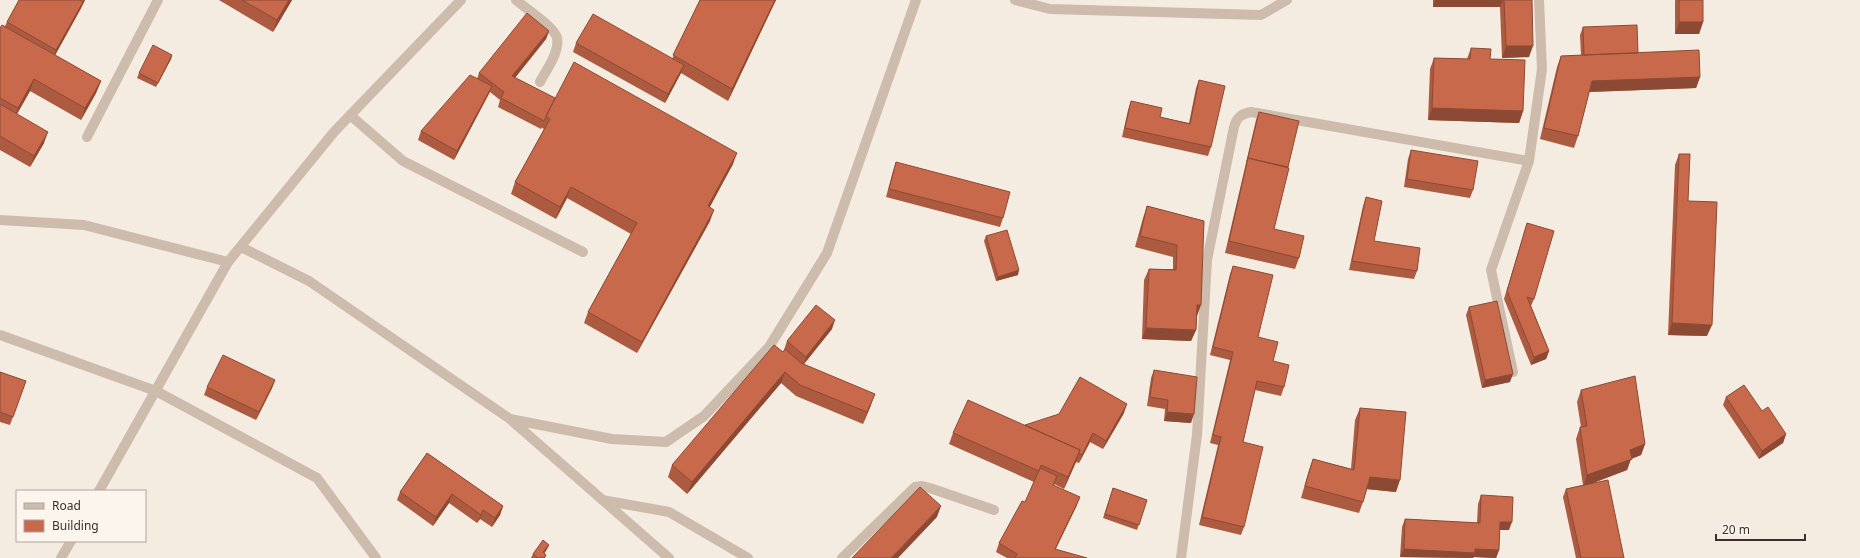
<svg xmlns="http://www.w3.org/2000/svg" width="1860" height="558" viewBox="0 0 1860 558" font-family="'Noto Sans',sans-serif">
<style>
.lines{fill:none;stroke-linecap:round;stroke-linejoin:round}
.service{stroke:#cdbbac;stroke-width:10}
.minor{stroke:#cdbbac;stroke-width:10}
.wall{fill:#ac5a40}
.shaded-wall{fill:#8c4a34}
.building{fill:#c8694b;stroke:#8c4a34}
</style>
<rect width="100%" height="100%" fill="#f4ebe1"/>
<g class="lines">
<path class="service" d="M 516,0 C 525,8 555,27 557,38 C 560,52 546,70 540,82
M 1015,0 L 1050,9 L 1261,15 L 1287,0
M 350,115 L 403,161 L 583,252
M 241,247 L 309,281 L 510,419 L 669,558
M 0,335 L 156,391 L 317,478 L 376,558
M 1513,372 L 1491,270 L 1529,161 L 1542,69 L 1539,0
M 510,419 L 612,439 L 666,442 L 704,416 L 769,347 L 827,253 L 916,0
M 602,500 L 669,512 L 748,558
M 842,558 L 915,487 L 922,486 L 930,488 L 994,510
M 1181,558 L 1197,435 L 1207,260 L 1234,127 C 1237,117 1241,114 1251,112 L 1529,161"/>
<path class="minor" d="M 87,137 L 158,0
M 0,220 L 84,225 L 228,262 L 334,132 L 461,0
M 99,491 L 228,262
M 61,558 L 71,541"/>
</g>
<path class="wall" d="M 19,0 L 85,0 L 80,10 L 55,55 L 101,81 L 96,93 L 81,120 L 30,91 L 17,114 L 44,143 L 30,167 L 0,150 L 0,28 L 5,26 L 7,22 Z
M 219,0 L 292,0 L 273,32 Z
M 700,0 L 776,0 L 728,101 L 681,73 L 665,103 L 573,52 L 576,43 L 672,59 Z
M 1433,0 L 1532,0 L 1529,57 L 1502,58 L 1500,7 L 1433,7 Z
M 1675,0 L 1703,0 L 1703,22 L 1699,34 L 1675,34 Z
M 1583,27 L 1638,53 L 1700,77 L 1696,88 L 1589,92 L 1578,136 L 1574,148 L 1540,139 L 1557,67 L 1561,56 L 1581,55 L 1580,35 Z
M 549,31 L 546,39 L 515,78 L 555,98 L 733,164 L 709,207 L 710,221 L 637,353 L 584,323 L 588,312 L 631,234 L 567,198 L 556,219 L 511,194 L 515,182 L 544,129 L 542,128 L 542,127 L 541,129 L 498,107 L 500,100 L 490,92 L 454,160 L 418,140 L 421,131 L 477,79 L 479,73 Z
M 1471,48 L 1490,59 L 1523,111 L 1519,123 L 1428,120 L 1430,69 L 1434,58 L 1467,59 Z
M 172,55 L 171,59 L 156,87 L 137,78 L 139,73 Z
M 1199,80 L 1211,147 L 1208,156 L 1122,137 L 1128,110 L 1131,101 L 1160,117 L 1189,123 L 1196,88 Z
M 1259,112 L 1288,167 L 1274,229 L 1299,258 L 1295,269 L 1225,253 L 1256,120 Z
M 1411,150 L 1473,190 L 1470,198 L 1404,187 L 1408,159 Z
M 1679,154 L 1707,336 L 1668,335 L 1675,165 Z
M 896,162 L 1003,218 L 1000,227 L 886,197 L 893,171 Z
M 1366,197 L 1374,241 L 1417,271 L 1414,279 L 1349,270 L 1363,206 Z
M 1147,206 L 1204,221 L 1196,330 L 1191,341 L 1142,339 L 1144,280 L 1149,269 L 1173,269 L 1173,257 L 1135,247 L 1143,218 Z
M 1527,223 L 1534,299 L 1531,306 L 1549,351 L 1546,359 L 1531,365 L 1504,299 Z
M 986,236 L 1018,275 L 996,281 L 984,241 Z
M 1233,266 L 1258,337 L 1273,361 L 1284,387 L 1281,396 L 1255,390 L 1243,442 L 1244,527 L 1241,535 L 1199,525 L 1218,445 L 1210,443 L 1230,360 L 1210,355 L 1230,274 Z
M 1469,307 L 1510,382 L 1482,388 L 1466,315 Z
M 832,329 L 804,364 L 871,405 L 863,424 L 796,396 L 781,383 L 687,494 L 668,477 L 672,465 L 783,352 L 785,350 L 784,350 L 787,341 Z
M 1154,370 L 1191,423 L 1164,421 L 1165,409 L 1147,406 L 1151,378 Z
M 0,372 L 26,381 L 10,425 L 0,422 Z
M 275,380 L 272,388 L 256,420 L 204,395 L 207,387 Z
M 1581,390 L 1645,444 L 1641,455 L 1631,459 L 1627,470 L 1592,483 L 1624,558 L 1576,558 L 1563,497 L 1566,489 L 1583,485 L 1576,439 L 1580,427 L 1581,427 L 1577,402 Z
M 1726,397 L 1762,411 L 1786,434 L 1783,443 L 1759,459 L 1723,405 Z
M 1360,408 L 1396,492 L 1367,489 L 1363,502 L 1359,513 L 1301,498 L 1309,470 L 1313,459 L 1351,469 L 1355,420 Z
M 1124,413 L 1103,449 L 1090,442 L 1079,463 L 1076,462 L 1064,489 L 1054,484 L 1054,485 L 1077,505 L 1055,549 L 1087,558 L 1007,558 L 996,552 L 999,543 L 1025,502 L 1034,482 L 949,444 L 953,433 L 1025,425 Z
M 427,453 L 503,506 L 500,515 L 492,527 L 480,519 L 477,523 L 449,503 L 433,526 L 397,500 L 400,492 Z
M 1113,488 L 1147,500 L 1137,530 L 1103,518 Z
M 1481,495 L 1509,530 L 1499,530 L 1499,550 L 1496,558 L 1474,557 L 1473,558 L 1400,557 L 1402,527 L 1405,519 L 1477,523 L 1478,504 Z
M 549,545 L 547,549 L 544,553 L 546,555 L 545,558 L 531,558 L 533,554 Z"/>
<path class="shaded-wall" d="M 84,0 L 85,0 L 80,10 L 53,59 L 56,50 Z
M 289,0 L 292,0 L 273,32 L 277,20 Z
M 775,0 L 776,0 L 774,4 L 728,101 L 732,89 Z
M 1435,0 L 1503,0 L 1500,7 L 1433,7 Z
M 1679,22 L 1703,22 L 1699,34 L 1675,34 Z
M 549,31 L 546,39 L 509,85 L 512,76 Z
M 1506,46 L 1533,46 L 1529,57 L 1502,58 Z
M 172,55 L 171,59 L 156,87 Z
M 684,65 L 681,73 L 665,103 L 668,94 Z
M 1700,77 L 1696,88 L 1587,92 L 1592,81 Z
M 34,79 L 30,91 L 14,119 L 18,108 Z
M 101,81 L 96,93 L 81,120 L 85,108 Z
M 492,86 L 488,95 L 454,160 L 457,151 Z
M 1432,108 L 1523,111 L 1519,123 L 1428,120 Z
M 48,132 L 44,143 L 30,167 L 34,156 Z
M 737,153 L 733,164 L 704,218 L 708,206 Z
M 571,187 L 567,198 L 556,219 L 560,207 Z
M 714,210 L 710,221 L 637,353 L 642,342 Z
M 1019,270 L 1018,275 L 996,281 L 998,277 Z
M 1197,305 L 1201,305 L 1197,316 L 1193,316 Z
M 835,320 L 832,329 L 803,365 L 806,357 Z
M 1672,323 L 1712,325 L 1707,336 L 1668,335 Z
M 1146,328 L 1196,330 L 1191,341 L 1142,339 Z
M 1549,351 L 1546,359 L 1531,365 L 1534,357 Z
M 785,372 L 781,383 L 687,494 L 692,482 Z
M 1513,374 L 1510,382 L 1482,388 L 1485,380 Z
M 275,380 L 272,388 L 256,420 L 259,412 Z
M 875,394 L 871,405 L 863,424 L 867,412 Z
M 1127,404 L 1124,413 L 1103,449 L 1106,441 Z
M 1167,412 L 1194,414 L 1191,423 L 1164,421 Z
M 1093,433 L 1090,442 L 1079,463 L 1082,455 Z
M 1786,434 L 1783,443 L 1759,459 L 1762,451 Z
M 1645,444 L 1641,455 L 1631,459 L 1627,470 L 1583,487 L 1587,475 L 1630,450 Z
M 1080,450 L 1076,462 L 1064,489 L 1068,477 Z
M 1370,477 L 1400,480 L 1396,492 L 1366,489 Z
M 452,494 L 449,503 L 433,526 L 436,517 Z
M 1080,497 L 1077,505 L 1052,557 L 1055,549 Z
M 503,506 L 500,515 L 492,527 L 495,518 Z
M 941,506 L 937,517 L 898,558 L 891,558 Z
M 483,510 L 480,519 L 477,523 L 481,515 Z
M 1500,522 L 1512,522 L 1509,530 L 1497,530 Z
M 549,545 L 547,549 L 542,557 L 543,552 Z
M 1404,549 L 1475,549 L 1499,550 L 1496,558 L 1474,557 L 1473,558 L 1400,557 Z"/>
<path class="building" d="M 19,0 L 80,0 L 83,2 L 56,50 L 7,22 Z
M 242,0 L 289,0 L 277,20 Z
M 700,0 L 775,0 L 732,89 L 673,55 Z
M 1504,0 L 1532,0 L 1533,46 L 1506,46 Z
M 1679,0 L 1703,0 L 1703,22 L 1679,22 Z
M 527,13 L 549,31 L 512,76 L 555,98 L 544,121 L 501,98 L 504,92 L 479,73 Z
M 593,14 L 684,65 L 668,94 L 576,43 Z
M 2,25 L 101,81 L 85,108 L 34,79 L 18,108 L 0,98 L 0,28 Z
M 1637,25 L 1638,53 L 1584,55 L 1583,27 Z
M 153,45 L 172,55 L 158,83 L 139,73 Z
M 1471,48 L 1491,49 L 1490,59 L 1525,60 L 1523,111 L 1432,108 L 1434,58 L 1470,59 Z
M 1699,50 L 1700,77 L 1592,81 L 1578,136 L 1544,128 L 1561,56 Z
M 574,62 L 737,153 L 708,206 L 714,210 L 642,342 L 588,312 L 637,223 L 571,187 L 560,207 L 515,182 L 550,119 L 546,116 Z
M 470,75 L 492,86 L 457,151 L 421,131 Z
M 1199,80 L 1225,86 L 1211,147 L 1125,128 L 1131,101 L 1162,108 L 1160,117 L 1190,124 Z
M 0,104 L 48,132 L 34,156 L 0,136 Z
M 1259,112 L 1299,121 L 1288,167 L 1248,158 L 1247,161 Z
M 1411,150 L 1478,161 L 1473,190 L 1407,179 Z
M 1679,154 L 1690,154 L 1688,201 L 1717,202 L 1712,325 L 1672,323 Z
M 1248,158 L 1289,168 L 1274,229 L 1304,236 L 1299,258 L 1229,241 Z
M 896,162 L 1010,192 L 1003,218 L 889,189 Z
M 1366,197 L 1382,201 L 1374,241 L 1420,248 L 1417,271 L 1352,261 Z
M 1147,206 L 1204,221 L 1201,305 L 1197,305 L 1196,330 L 1146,328 L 1149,269 L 1176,270 L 1177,245 L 1140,236 Z
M 1527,223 L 1554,231 L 1534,299 L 1527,297 L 1549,351 L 1534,357 L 1507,291 Z
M 1007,230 L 1019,270 L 998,277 L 986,236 Z
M 1233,266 L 1273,275 L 1258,337 L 1278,342 L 1273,361 L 1289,365 L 1284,387 L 1257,381 L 1243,442 L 1263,447 L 1244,527 L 1202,517 L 1221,437 L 1213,435 L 1233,352 L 1213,347 Z
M 1497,301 L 1513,374 L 1485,380 L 1469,307 Z
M 816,305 L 835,320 L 806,357 L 787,341 Z
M 774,345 L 783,352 L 785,349 L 801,363 L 875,394 L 867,412 L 800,385 L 785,372 L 692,482 L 672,465 Z
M 223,355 L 275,380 L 259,412 L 207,387 Z
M 1154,370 L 1197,377 L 1194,414 L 1167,412 L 1168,400 L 1150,397 Z
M 0,372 L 26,381 L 13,417 L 0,412 Z
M 1635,376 L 1645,444 L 1630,450 L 1632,459 L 1587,475 L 1580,427 L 1587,426 L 1581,390 Z
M 1080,377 L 1127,404 L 1106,441 L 1093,433 L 1082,455 L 1079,453 L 1080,450 L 1025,425 L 1059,414 Z
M 1744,385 L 1762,411 L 1768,407 L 1786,434 L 1762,451 L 1726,397 Z
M 968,400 L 1080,450 L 1068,477 L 1041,465 L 1039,471 L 953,433 Z
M 1360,408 L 1406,412 L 1400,480 L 1370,477 L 1363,502 L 1305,486 L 1313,459 L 1354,470 Z
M 427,453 L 503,506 L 495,518 L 483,510 L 481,515 L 452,494 L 436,517 L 400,492 Z
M 1040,468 L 1057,476 L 1053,485 L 1080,497 L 1055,549 L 1087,558 L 1015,558 L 1017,554 L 999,543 L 1022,501 L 1025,502 Z
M 1608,480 L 1624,558 L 1581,558 L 1566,489 Z
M 920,487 L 941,506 L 891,558 L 852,558 Z
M 1113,488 L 1147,500 L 1139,525 L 1105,514 Z
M 1481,495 L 1513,497 L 1512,522 L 1500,522 L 1499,550 L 1475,549 L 1475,553 L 1404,549 L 1405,519 L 1480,523 Z
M 543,540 L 549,545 L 543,552 L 546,555 L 544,558 L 538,558 L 533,554 Z"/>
<rect x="16" y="490" width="130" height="52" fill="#fbf5ee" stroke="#aea6a0"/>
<rect x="24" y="503" width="20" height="6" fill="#cdbbac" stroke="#aea6a0"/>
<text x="52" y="510" font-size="12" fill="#3b302b">Road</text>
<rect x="24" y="520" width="20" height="12" fill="#c8694b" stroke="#aea6a0"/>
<text x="52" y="530" font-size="12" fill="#3b302b">Building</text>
<path d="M1716 534v6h89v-6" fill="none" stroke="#3b302b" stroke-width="2"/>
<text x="1722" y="534" font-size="12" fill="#3b302b" stroke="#fbf5ee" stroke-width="3" paint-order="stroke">20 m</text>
</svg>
